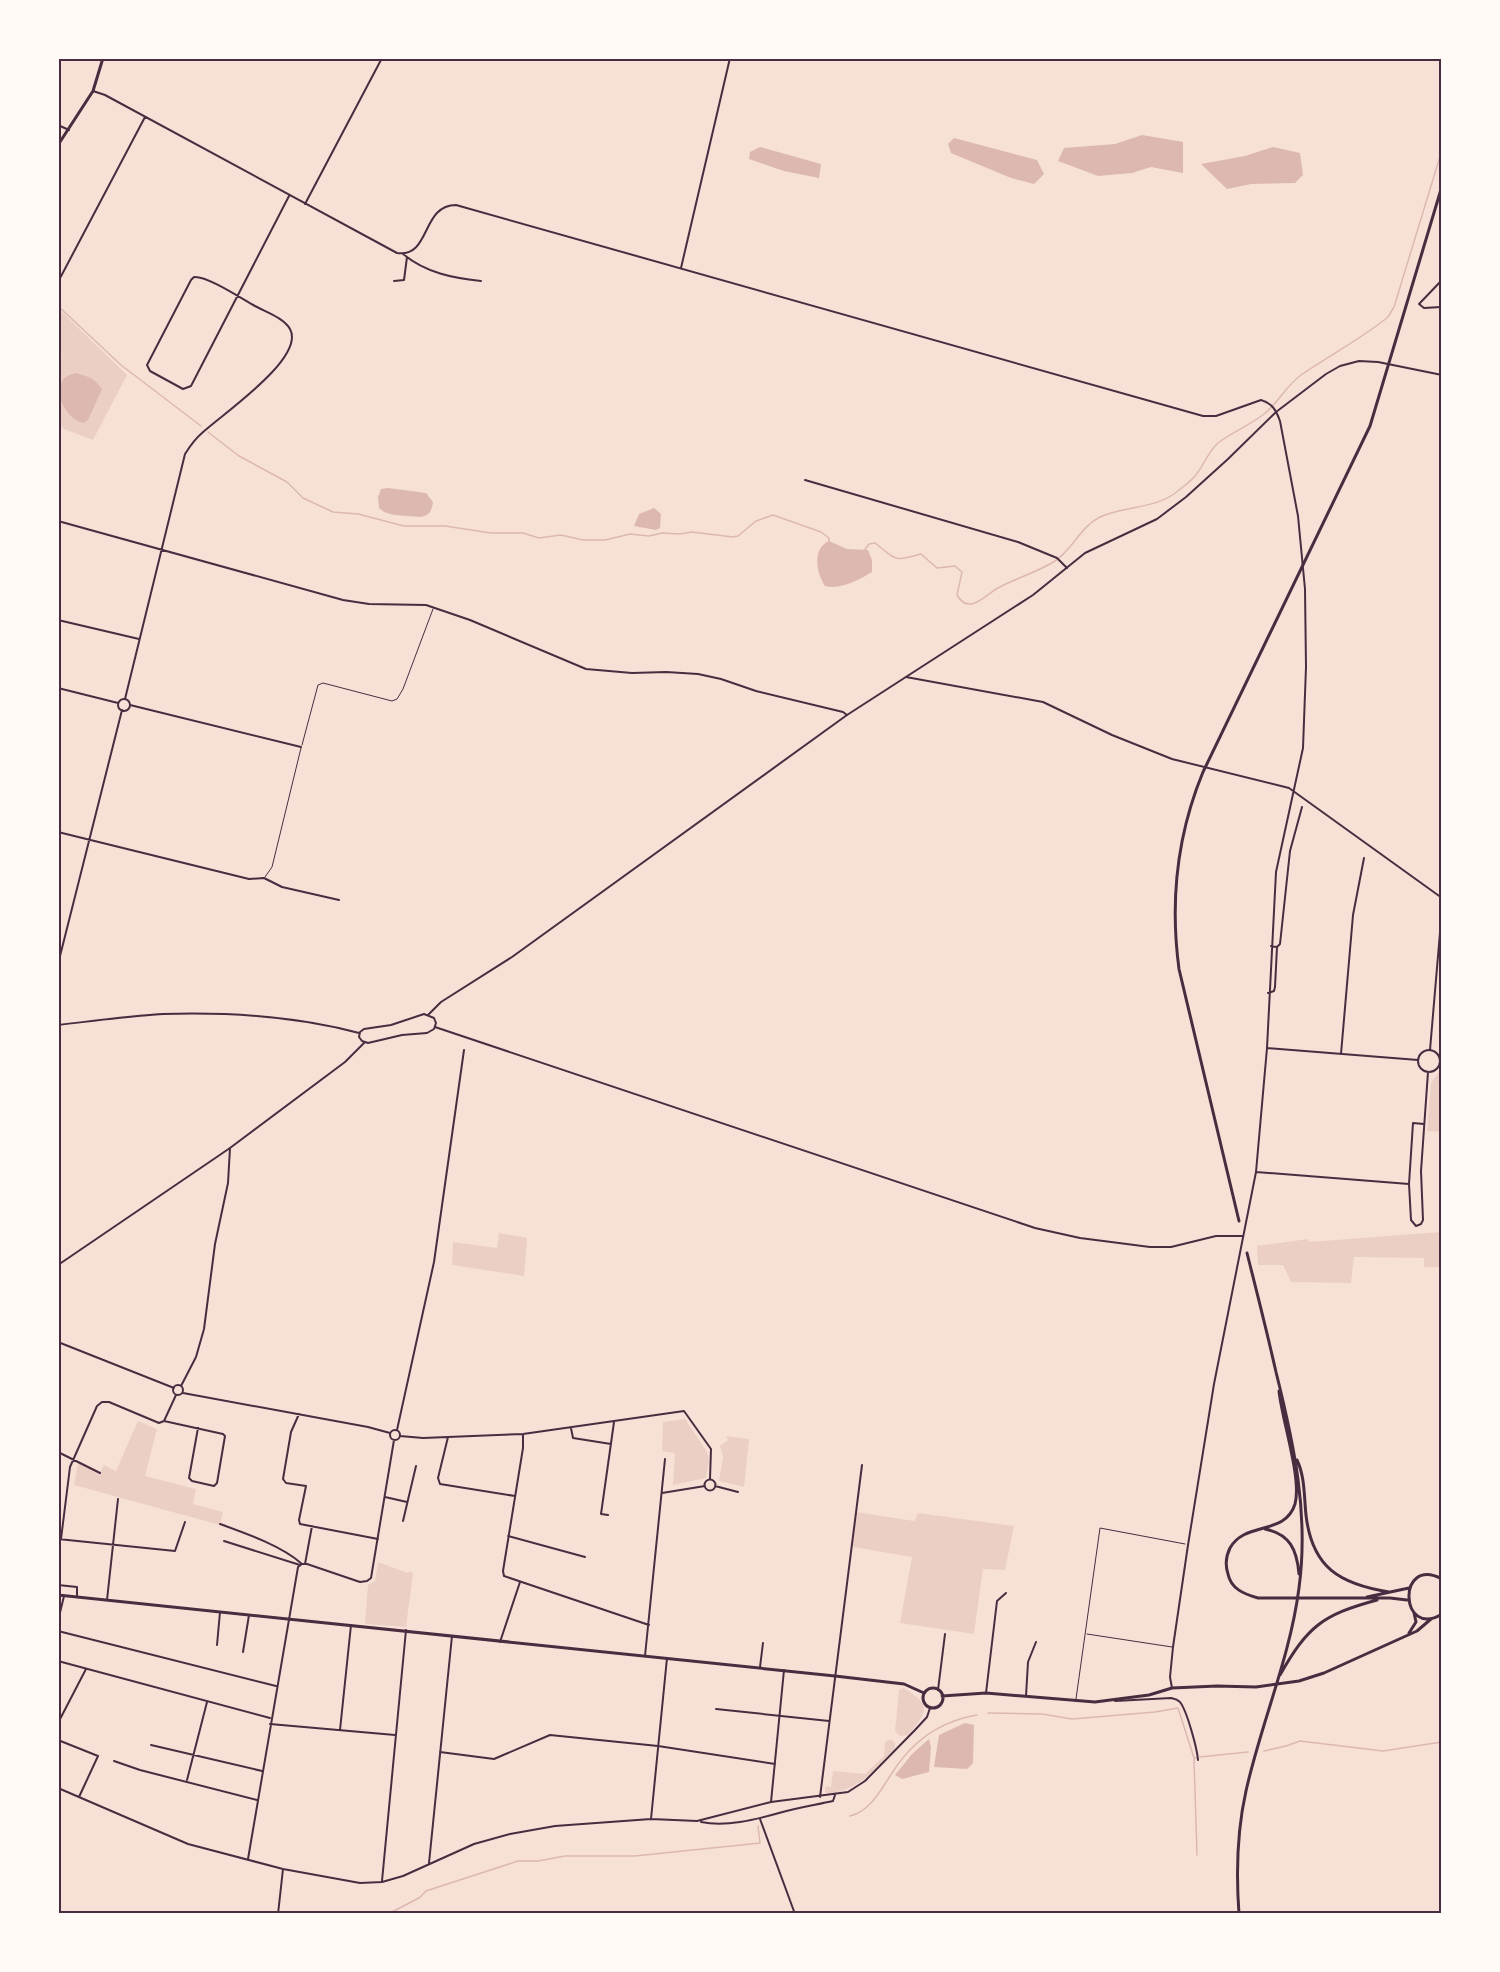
<svg xmlns="http://www.w3.org/2000/svg" width="1500" height="1972" viewBox="0 0 1500 1972" font-family="Ubuntu,sans-serif">
<style>
.green{fill:#ebcfc5}
.water{fill:#dcb8b0}
.lines{fill:none;stroke-linecap:round;stroke-linejoin:round}
.stream{stroke:#dcb8b0;stroke-width:1.5}
.service{stroke:#4a2c40;stroke-width:1}
.minor{stroke:#4a2c40;stroke-width:2}
.tertiary{stroke:#4a2c40;stroke-width:2}
.secondary{stroke:#4a2c40;stroke-width:3}
.primary{stroke:#4a2c40;stroke-width:3}
.neatline{fill:none;stroke:#4a2c40;stroke-width:2}
</style>
<rect width="100%" height="100%" fill="#f7e1d7"/>
<path class="green" d="M 60,310 L 127,375 L 93,440 L 64,429 L 59,424 L 58,363 L 62,356 C 58,346 61,341 61,331 C 61,323 59,317 60,310 Z
M 1441,1069 L 1441,1132 L 1427,1131 L 1431,1083 Z
M 1441,1232 L 1441,1267 L 1424,1267 L 1424,1258 L 1354,1257 L 1351,1283 L 1291,1282 L 1283,1265 L 1258,1265 L 1257,1246 L 1308,1239 L 1309,1242 Z
M 499,1233 L 527,1238 L 524,1276 L 452,1265 L 453,1242 L 497,1248 Z
M 685,1419 L 707,1452 L 709,1459 L 706,1478 L 673,1485 L 675,1453 L 662,1451 L 663,1422 Z
M 138,1421 L 157,1429 L 145,1476 L 196,1489 L 193,1504 L 223,1512 L 220,1525 L 74,1485 L 78,1463 L 99,1474 L 104,1465 L 116,1471 Z
M 726,1436 L 749,1439 L 744,1487 L 719,1481 L 723,1457 L 720,1446 L 728,1440 Z
M 856,1512 L 914,1521 L 918,1513 L 1014,1526 L 1005,1570 L 983,1569 L 974,1634 L 900,1623 L 912,1557 L 853,1547 Z
M 378,1562 L 408,1573 L 409,1571 L 413,1573 L 406,1627 L 365,1624 L 368,1585 L 375,1581 Z
M 904,1688 C 932,1706 928,1711 908,1735 L 900,1736 L 895,1731 L 899,1690 Z
M 888,1740 L 892,1740 L 895,1743 L 895,1748 C 872,1772 863,1787 829,1794 L 825,1792 L 825,1786 L 831,1787 L 833,1771 L 865,1774 L 884,1756 L 885,1742 Z"/>
<path class="water" d="M 1142,135 L 1183,142 L 1183,173 L 1151,167 L 1132,173 L 1098,176 L 1058,161 L 1064,148 L 1115,144 Z
M 954,138 L 1037,160 L 1044,174 L 1034,184 L 1011,178 L 951,153 L 948,144 Z
M 760,147 L 821,164 L 819,178 L 784,171 L 749,159 L 750,152 Z
M 1273,147 L 1300,153 L 1303,175 L 1295,183 L 1251,184 L 1227,189 L 1201,164 L 1245,156 Z
M 76,373 C 88,377 94,377 102,389 L 88,420 L 84,423 C 64,420 44,379 76,373 Z
M 388,488 L 426,493 L 433,502 C 432,511 429,516 420,517 L 394,515 L 384,512 L 379,508 L 378,497 L 381,489 Z
M 654,508 L 661,514 L 660,528 L 656,530 L 634,526 L 639,514 Z
M 829,541 L 847,549 L 868,550 L 872,560 L 872,572 C 859,580 840,590 825,586 C 816,573 812,548 829,541 Z
M 965,1723 L 974,1725 L 973,1763 L 967,1769 L 934,1767 L 939,1735 Z
M 929,1739 L 931,1747 L 929,1772 L 902,1779 L 895,1775 L 912,1754 Z"/>
<g class="lines">
<path class="stream" d="M 58,306 L 121,365 L 201,426
M 208,432 L 239,456 L 287,482 L 303,498 L 333,512 L 358,514 L 404,526 L 445,526 L 491,533 L 523,533 L 539,538 L 561,535 L 583,540 L 605,540 L 630,534 L 649,536 L 662,533 L 680,534 L 692,532 L 733,537 L 738,536 L 756,521 L 773,515 L 821,532 L 829,538 L 829,541
M 864,551 L 869,544 L 875,543 C 897,560 893,562 921,554 L 937,568 L 955,566 L 962,572 L 957,595 C 960,600 964,605 971,604 C 980,603 989,593 998,588 C 1016,578 1038,572 1055,561 C 1073,549 1081,526 1100,517 C 1124,506 1152,509 1174,494 C 1181,488 1189,483 1195,476 C 1204,466 1207,453 1218,443 C 1232,432 1249,426 1264,414 C 1278,403 1286,386 1301,375 C 1330,355 1361,339 1388,317 L 1394,307 L 1442,150
M 988,1713 L 1042,1714 L 1072,1719 L 1155,1712 L 1178,1708 L 1194,1758 L 1196,1758
M 1264,1751 L 1286,1746 L 1300,1741 L 1383,1751 L 1442,1742
M 1200,1757 L 1248,1752
M 1194,1759 L 1197,1855
M 850,1816 C 875,1810 886,1778 902,1759 C 921,1735 947,1720 977,1715
M 388,1914 L 419,1898 L 426,1891 L 518,1861 L 538,1861 L 565,1856 L 635,1856 L 760,1843 L 758,1826"/>
<path class="service" d="M 302,745 L 318,685 L 323,683 L 392,701 L 397,699 L 403,689 L 433,609
M 265,877 L 272,867 L 301,748
M 1087,1634 L 1172,1647
M 1076,1699 L 1100,1528 L 1185,1544"/>
<path class="minor" d="M 93,91 L 105,95 L 397,253 C 431,258 421,205 456,205 L 1203,416 L 1216,416 L 1261,400 C 1272,403 1276,410 1280,421 L 1298,516 L 1305,589 L 1306,667 L 1303,748 L 1276,872 L 1267,1048 L 1256,1172 L 1214,1384 L 1188,1545 L 1173,1647 L 1170,1677 L 1172,1688
M 58,125 L 69,130
M 305,204 L 382,58
M 403,254 C 426,273 453,278 481,281
M 681,268 L 730,58
M 394,281 L 404,280 L 407,257
M 58,282 L 145,117
M 1441,307 L 1424,308 L 1419,304 L 1442,280
M 805,480 L 1018,542 L 1057,558 L 1067,568
M 58,521 L 343,600 L 369,604 L 426,605 L 470,620 L 586,669 L 632,673 L 666,672 L 698,674 L 721,679 L 756,691 L 843,712 L 847,715
M 58,620 L 139,639
M 906,677 L 1043,702 L 1112,735 L 1172,759 L 1289,788 L 1442,898
M 58,688 L 118,703
M118 705a6 6 0 1 1 12 0a6 6 0 1 1-12 0Z
M 125,699 L 185,454 C 190,446 195,439 202,433 C 221,415 306,358 290,329 C 284,318 266,312 255,306 C 242,299 208,276 194,277 L 191,280 L 147,365 L 150,371 L 183,389 L 191,386 L 289,196
M 130,705 L 301,747
M 58,832 L 249,879 L 264,878 L 282,887 L 339,900
M 1271,946 L 1277,947 L 1280,944 L 1290,851 L 1302,807
M 58,964 L 122,710
M 1268,993 L 1274,991 L 1275,987 L 1277,947
M 435,1027 L 1035,1228 L 1080,1238 L 1150,1247 L 1171,1247 L 1216,1236 L 1242,1236
M 1267,1048 L 1418,1060
M 1430,1050 L 1442,909
M1418 1061a11 11 0 1 1 22 0a11 11 0 1 1-22 0Z
M 1341,1054 L 1353,915 L 1364,858
M 1424,1124 L 1413,1123 L 1409,1184 L 1411,1220 L 1416,1226 L 1421,1224 L 1423,1220 L 1421,1171 L 1428,1072
M 1256,1172 L 1409,1184
M 58,1265 L 230,1148 L 345,1062 L 365,1042
M 58,1342 L 174,1388
M173 1390a5 5 0 1 1 10 0a5 5 0 1 1-10 0Z
M 181,1386 L 196,1357 L 204,1329 L 215,1244 L 228,1183 L 230,1148
M 183,1393 L 368,1427 L 390,1433
M 299,1414 L 291,1432 L 283,1479 L 286,1483 L 306,1486 L 299,1520 L 300,1524 L 378,1539
M 164,1421 L 223,1434 L 225,1436 L 217,1483 L 214,1486 L 192,1481 L 189,1478 L 198,1428
M 571,1428 L 573,1438 L 611,1444
M 397,1430 L 434,1262 L 464,1050
M390 1435a5 5 0 1 1 10 0a5 5 0 1 1-10 0Z
M 523,1434 L 523,1448 L 503,1571 L 504,1576 L 649,1625
M 400,1436 L 423,1438 L 523,1434 L 684,1411 L 711,1449 L 710,1479
M 448,1437 L 438,1478 L 440,1484 L 515,1496
M 58,1452 L 100,1473
M704.5 1485a5.5 5.5 0 1 1 11 0a5.5 5.5 0 1 1-11 0Z
M 715,1486 L 738,1492
M 662,1493 L 705,1486
M 385,1497 L 407,1502
M 608,1515 L 601,1514 L 614,1422
M 403,1521 L 416,1466
M 220,1524 C 245,1533 282,1546 302,1564
M 508,1536 L 585,1557
M 58,1539 L 175,1551 L 185,1522
M 61,1539 L 70,1467 L 97,1406 L 102,1402 L 109,1402 L 159,1423 L 164,1421 L 176,1395
M 224,1541 L 300,1565
M 305,1564 L 312,1526
M 58,1585 L 77,1587 L 77,1597
M 107,1600 L 118,1499
M 58,1621 L 64,1596
M 58,1631 L 276,1686
M 500,1642 L 520,1582
M 217,1645 L 220,1612
M 243,1652 L 249,1615
M 645,1656 L 665,1459
M 58,1661 L 270,1718
M 760,1667 L 763,1643
M 938,1690 L 945,1634
M 986,1693 L 997,1601 L 1006,1593
M 1026,1696 L 1028,1662 L 1036,1642
M 1115,1701 L 1171,1698 C 1176,1699 1177,1699 1180,1702 C 1187,1711 1197,1748 1198,1760
M 716,1709 L 829,1721
M 58,1723 L 86,1669
M 270,1724 L 395,1735
M 340,1730 L 351,1625
M 58,1740 L 98,1756 L 79,1797
M 151,1745 L 262,1771
M 440,1752 L 494,1759 L 550,1735 L 658,1746 L 775,1764
M 114,1761 L 140,1770 L 257,1800
M 187,1780 L 207,1702
M 58,1788 L 188,1844 L 283,1869 L 360,1883 L 382,1882 L 403,1876 L 474,1844 L 510,1834 L 555,1826 L 651,1819 L 697,1821 L 771,1802 L 848,1792 L 865,1781 L 915,1730 L 927,1717 L 930,1708
M 820,1797 L 862,1465
M 771,1802 L 784,1670
M 651,1819 L 667,1658
M 760,1819 L 795,1914
M 701,1822 C 726,1827 754,1820 779,1813 C 796,1808 815,1805 833,1801 L 835,1795
M 248,1859 L 298,1567 L 302,1564 L 307,1564 L 360,1582 L 367,1581 L 371,1578 L 394,1440
M 429,1863 L 452,1636
M 382,1881 L 406,1630
M 278,1914 L 283,1869"/>
<path class="tertiary" d="M 424,1014 L 434,1018 L 436,1023 L 434,1029 L 427,1033 L 402,1035 L 368,1043 L 362,1041 L 359,1037 L 360,1032 L 364,1029 L 391,1025 Z
M 428,1015 L 441,1002 L 512,957 L 847,715 L 1033,595 L 1085,553 L 1157,519 L 1186,497 L 1228,459 L 1276,412 L 1326,374 L 1340,366 L 1359,361 L 1378,362 L 1442,375
M 58,1025 C 93,1021 128,1016 163,1014 C 229,1012 296,1016 359,1033"/>
<path class="secondary" d="M 58,145 L 93,91 L 103,58"/>
<path class="primary" d="M 1239,1221 L 1179,969 C 1170,902 1177,835 1203,772 L 1370,426 L 1442,186
M 1279,1391 C 1282,1420 1302,1479 1295,1504 C 1285,1536 1245,1521 1230,1548 C 1226,1556 1225,1565 1228,1574 C 1231,1589 1244,1594 1258,1598 L 1389,1598
M 1297,1460 C 1305,1477 1304,1496 1306,1515 C 1312,1568 1340,1584 1389,1592
M 1265,1529 C 1290,1534 1297,1550 1299,1574
M 1442,1579 C 1396,1555 1400,1640 1442,1614
M 58,1595 L 835,1676 L 904,1684 L 924,1693
M 1367,1597 L 1409,1588
M 1390,1598 L 1407,1600
M 1409,1633 L 1416,1622 L 1414,1613
M 1280,1675 C 1308,1626 1322,1615 1377,1600
M923 1698a10 10 0 1 1 20 0a10 10 0 1 1-20 0Z
M 942,1696 L 986,1693 L 1095,1702 L 1149,1695 L 1172,1688 L 1217,1686 L 1256,1687 L 1299,1681 L 1324,1673 L 1417,1631 L 1431,1619
M 1239,1914 C 1236,1873 1237,1831 1246,1791 C 1261,1723 1290,1658 1299,1588 C 1309,1514 1294,1444 1276,1372 C 1267,1332 1257,1293 1247,1253"/>
</g>
<rect width="1500" height="1972" fill="none" stroke="#fffaf5" stroke-width="120"/>
<rect x="60" y="60" width="1380" height="1852" class="neatline"/>
</svg>
